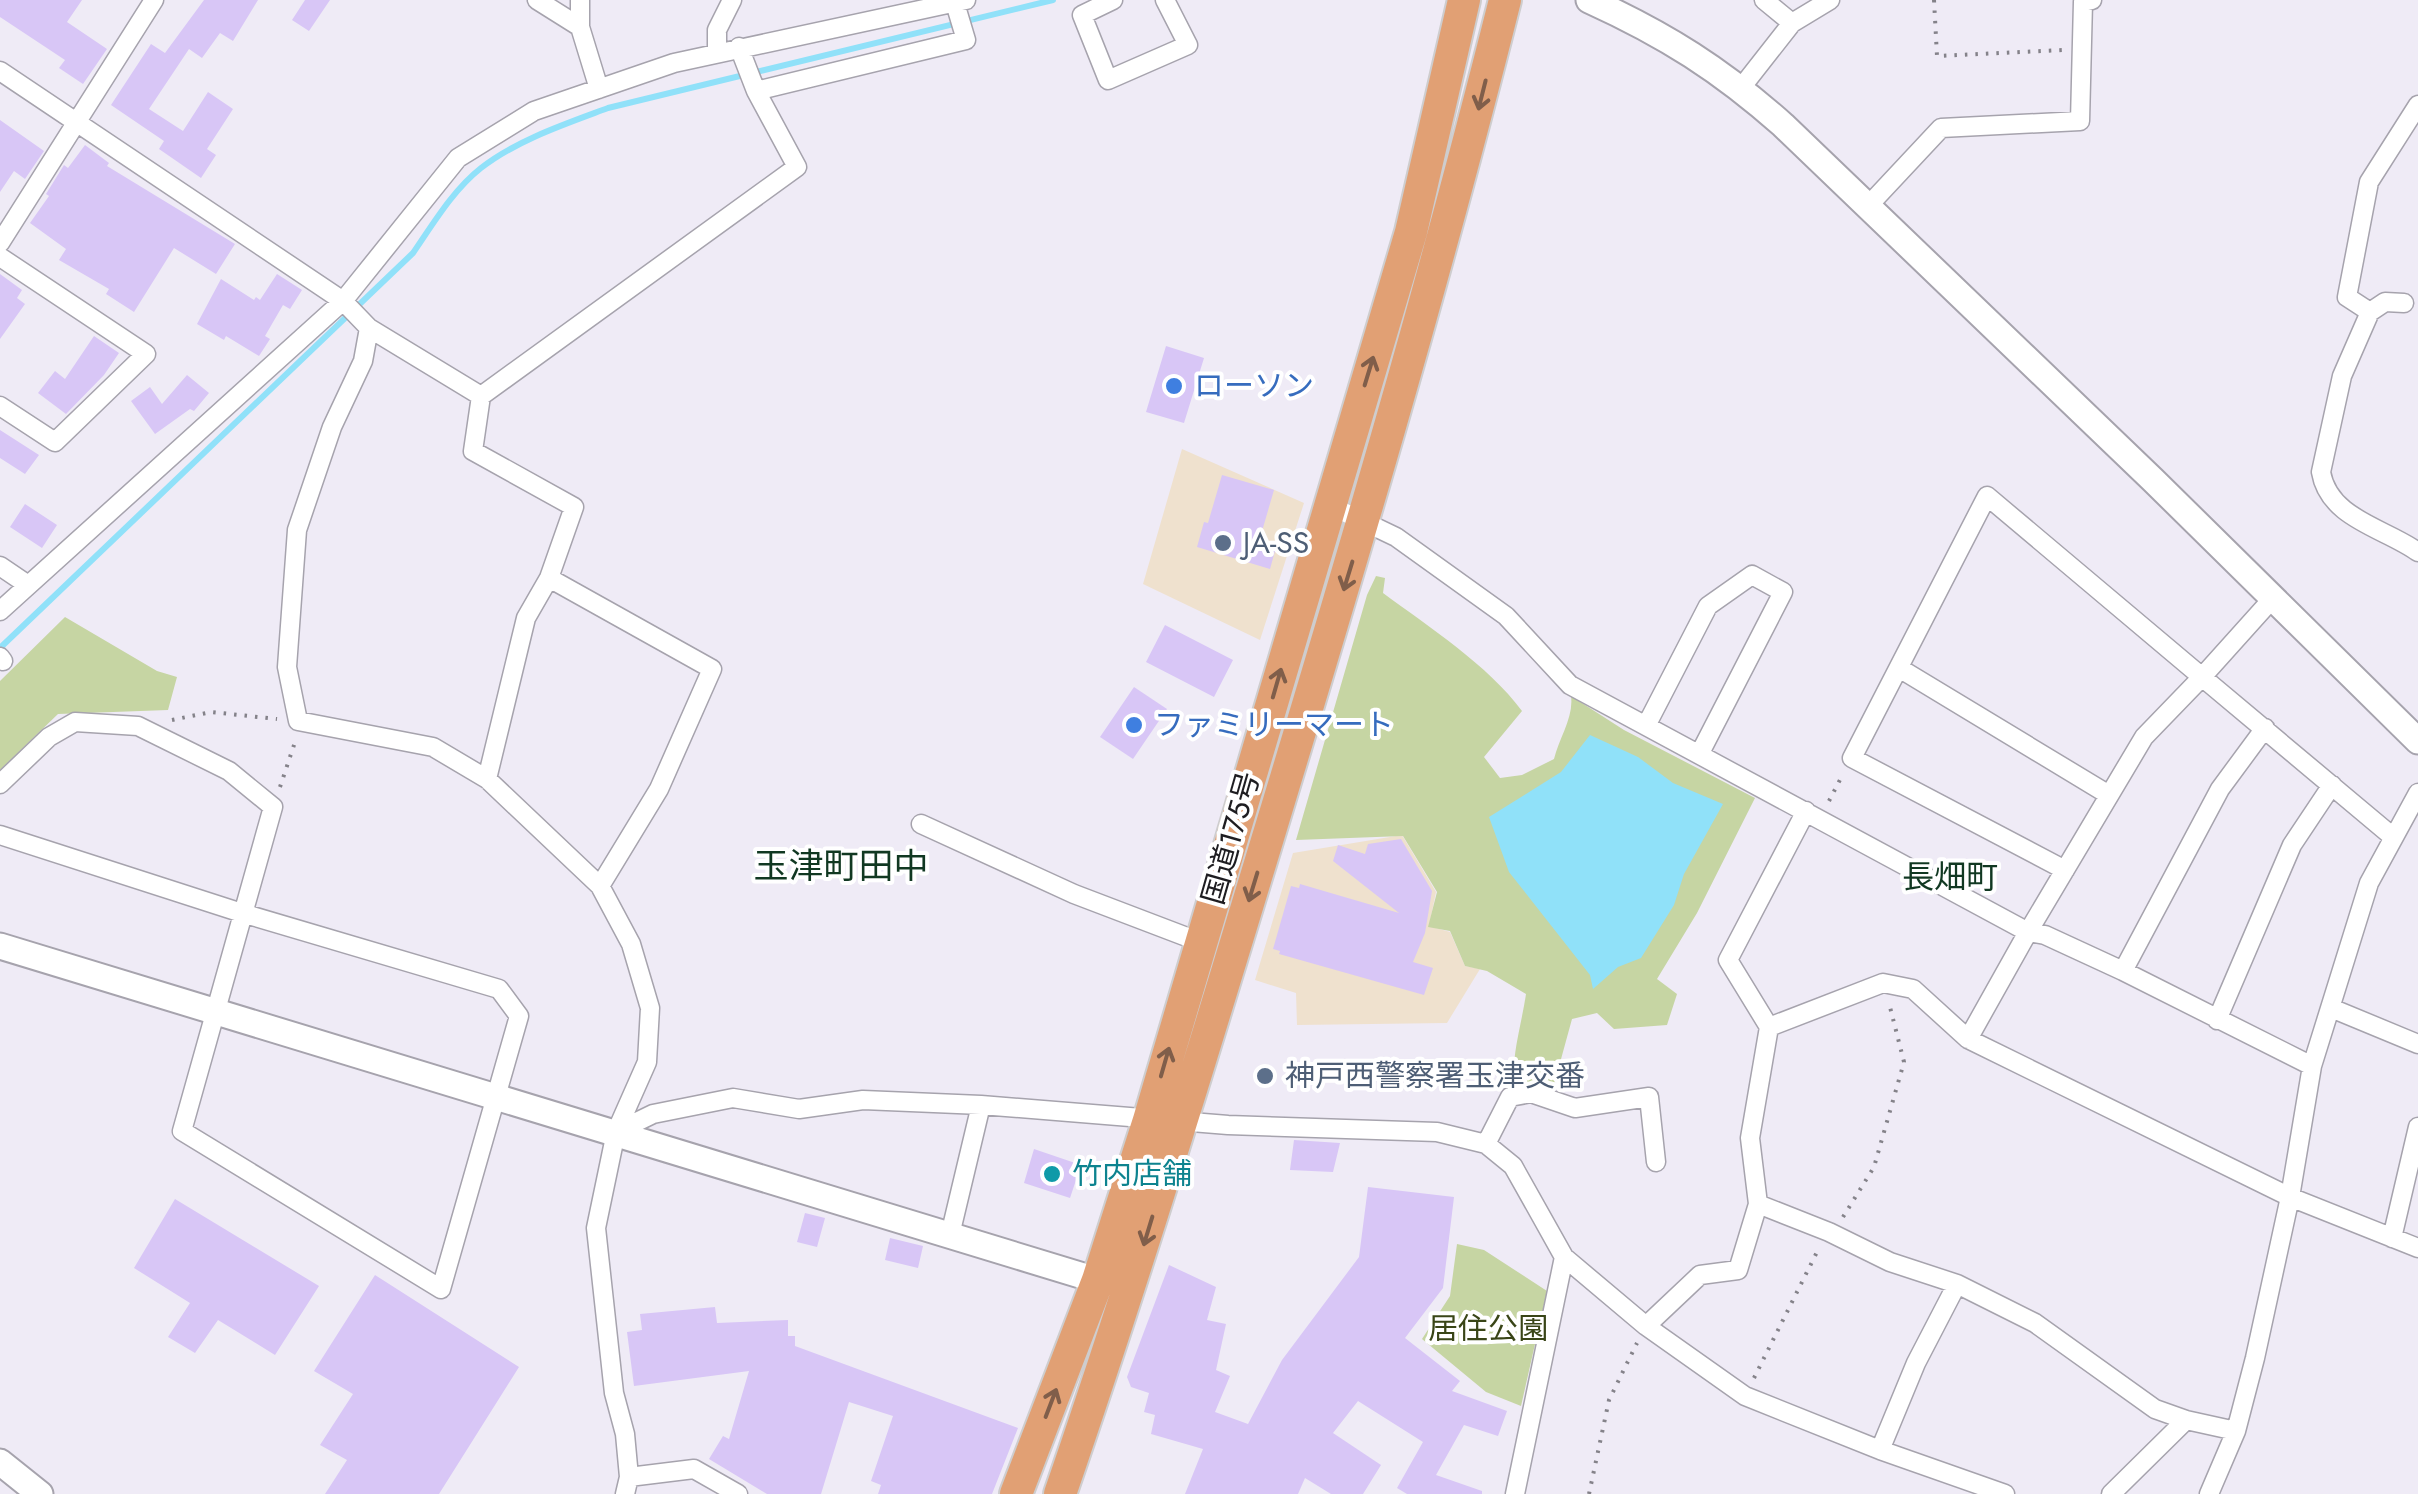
<svg xmlns="http://www.w3.org/2000/svg" width="2418" height="1494" viewBox="0 0 2418 1494" font-family="Jost,'Noto Sans JP',sans-serif">
<style>
.commercial{fill:#efe1ce}
.green{fill:#c6d5a3}
.water{fill:#90e1f9}
.lines{fill:none;stroke-linecap:round;stroke-linejoin:round}
.stream{stroke:#90e1f9;stroke-width:6}
.building{fill:#d8c6f6}
.street-casing{stroke:#a6a3ad;stroke-width:21}
.secondary-casing{stroke:#a6a3ad;stroke-width:29}
.highway-casing{stroke:#cecdce;stroke-width:36}
.path{stroke:#848289;stroke-width:4;stroke-dasharray:2.5 8;stroke-linecap:butt}
.street{stroke:#fff;stroke-width:18}
.secondary{stroke:#fff;stroke-width:25}
.highway{stroke:#e1a074;stroke-width:32}
.oneway{stroke:#805e4a}
.shop-dot{fill:#3f7fe0;stroke:#fff;stroke-width:4}
.service-dot{fill:#5c6f8a;stroke:#fff;stroke-width:4}
.culture-dot{fill:#0f9aa8;stroke:#fff;stroke-width:4}
.labels{text-anchor:middle;stroke-width:8;stroke-linejoin:round;paint-order:stroke}
.shop-label{font-size:30px;fill:#366cbe;stroke:#fff;text-anchor:start}
.service-label{font-size:30px;fill:#4e5e75;stroke:#fff;text-anchor:start}
.street-label{font-size:30px;fill:#1e1d21;stroke:#fff}
.culture-label{font-size:30px;fill:#0d838f;stroke:#fff;text-anchor:start}
.park-label{font-size:30px;fill:#394517;stroke:#fff}
.neighbourhood-label{font-size:32px;fill:#113822;stroke:#fff}
.quarter-label{font-size:35px;fill:#113822;stroke:#fff}
</style>
<rect width="100%" height="100%" fill="#efebf6"/>
<path class="commercial" d="M 1182,449 L 1304,503 L 1260,640 L 1143,584 Z
M 1402,835 L 1436,892 L 1429,926 L 1450,932 L 1465,966 L 1480,969 L 1447,1023 L 1297,1025 L 1296,993 L 1255,980 L 1293,853 Z"/>
<path class="green" d="M 1376,576 L 1385,578 L 1383,593 C 1429,627 1488,665 1522,711 L 1484,757 L 1500,778 L 1522,775 L 1554,759 C 1559,738 1574,717 1571,696 L 1624,730 L 1755,798 L 1697,913 L 1657,979 L 1677,994 L 1667,1025 L 1614,1029 L 1597,1013 L 1572,1019 L 1552,1092 L 1514,1081 C 1512,1053 1522,1022 1526,994 L 1487,971 L 1465,966 L 1450,931 L 1428,927 L 1437,892 L 1403,836 L 1296,840 L 1367,595 Z
M 65,617 L 157,671 L 177,677 L 168,710 L 58,714 L 0,770 L 0,681 Z
M 1457,1244 L 1484,1250 L 1547,1291 L 1521,1406 L 1486,1392 L 1422,1339 L 1450,1296 Z"/>
<path class="water" d="M 1590,735 L 1638,757 L 1673,783 L 1723,804 L 1684,874 L 1674,905 L 1641,958 L 1618,967 L 1593,989 L 1590,975 L 1509,872 L 1489,817 L 1561,772 Z"/>
<g class="lines">
<path class="stream" d="M 0,648 L 413,253 C 433,224 453,190 481,168 C 517,140 565,124 608,108 L 1053,0"/>
</g>
<path class="building" d="M 0,0 L 82,0 L 67,22 L 107,49 L 83,84 L 59,68 L 65,60 L 0,17 Z
M 204,0 L 258,0 L 233,41 L 220,33 L 202,58 L 189,49 L 149,109 L 183,131 L 208,92 L 233,109 L 207,149 L 216,155 L 201,178 L 159,149 L 164,141 L 111,105 L 151,44 L 165,53 Z
M 305,0 L 330,0 L 309,31 L 292,20 Z
M 0,120 L 44,151 L 25,179 L 14,171 L 0,192 Z
M 85,145 L 109,163 L 107,166 L 235,244 L 216,274 L 174,248 L 134,312 L 106,294 L 109,289 L 59,260 L 66,249 L 30,223 L 49,196 L 46,194 L 64,165 L 68,168 Z
M 0,274 L 22,290 L 17,298 L 25,304 L 0,339 Z
M 277,274 L 302,290 L 290,309 L 283,305 L 265,336 L 270,339 L 259,356 L 226,336 L 224,340 L 197,324 L 221,279 L 254,300 L 256,297 L 260,300 Z
M 94,336 L 119,353 L 104,375 L 66,414 L 38,393 L 55,371 L 65,379 Z
M 1166,346 L 1204,358 L 1184,423 L 1146,412 Z
M 187,375 L 209,393 L 194,411 L 190,409 L 155,434 L 131,401 L 150,387 L 162,404 Z
M 0,430 L 39,455 L 25,474 L 0,458 Z
M 1222,475 L 1274,490 L 1260,538 L 1277,544 L 1270,569 L 1197,547 L 1204,522 L 1208,523 Z
M 25,504 L 57,525 L 42,548 L 10,527 Z
M 1165,625 L 1233,660 L 1214,697 L 1146,662 Z
M 1134,687 L 1167,709 L 1133,759 L 1100,737 Z
M 1401,839 L 1432,891 L 1425,933 L 1413,962 L 1433,968 L 1424,995 L 1279,954 L 1280,951 L 1273,949 L 1291,886 L 1299,888 L 1300,884 L 1399,913 L 1333,861 L 1338,845 L 1365,854 L 1368,844 Z
M 1294,1140 L 1340,1143 L 1333,1172 L 1290,1170 Z
M 1034,1149 L 1081,1165 L 1070,1198 L 1024,1183 Z
M 1368,1187 L 1454,1197 L 1443,1288 L 1405,1338 L 1460,1381 L 1452,1391 L 1507,1411 L 1498,1436 L 1464,1425 L 1436,1475 L 1482,1491 L 1482,1494 L 1407,1494 L 1397,1488 L 1423,1442 L 1358,1401 L 1333,1433 L 1381,1465 L 1363,1494 L 1331,1494 L 1305,1478 L 1298,1494 L 1185,1494 L 1203,1449 L 1151,1434 L 1155,1415 L 1144,1412 L 1149,1393 L 1131,1387 L 1127,1377 L 1169,1265 L 1216,1287 L 1207,1320 L 1226,1324 L 1216,1370 L 1230,1376 L 1215,1412 L 1248,1424 L 1282,1360 L 1359,1257 Z
M 175,1199 L 319,1286 L 275,1355 L 218,1320 L 195,1353 L 168,1337 L 190,1303 L 134,1268 Z
M 805,1213 L 825,1218 L 817,1247 L 797,1242 Z
M 890,1238 L 923,1246 L 918,1268 L 885,1260 Z
M 375,1275 L 519,1367 L 439,1494 L 325,1494 L 347,1460 L 320,1445 L 353,1394 L 314,1371 Z
M 715,1307 L 717,1323 L 788,1320 L 788,1336 L 795,1336 L 795,1346 L 1018,1428 L 992,1494 L 878,1494 L 881,1485 L 871,1481 L 893,1416 L 849,1402 L 821,1494 L 767,1494 L 709,1459 L 723,1436 L 729,1439 L 749,1371 L 634,1386 L 627,1332 L 642,1330 L 640,1314 Z"/>
<g class="lines">
<defs>
<path id="street" d="M 537,0 L 580,27 L 599,89
M 1113,0 L 1082,15 L 1108,80 L 1188,45 L 1165,0
M 1764,0 L 1792,23
M 580,27 L 580,0
M 739,47 L 756,91
M 717,53 L 717,30 L 732,0
M 0,71 L 343,301 L 369,328 L 481,396 L 797,167 L 756,91 L 966,40 L 955,3
M 1741,88 L 1792,23 L 1830,0
M 2418,105 L 2369,182 L 2347,297 L 2370,312 L 2342,376 L 2321,472 C 2329,519 2385,528 2418,552
M 1868,206 L 1941,128 L 2080,121 L 2083,2 L 2092,0
M 0,243 L 154,0
M 0,257 L 146,354 L 55,442 L 0,406
M 2370,312 L 2385,302 L 2404,303
M 369,328 L 363,361 L 332,427 L 297,530 L 287,667 L 298,721 L 433,747 L 487,779 L 600,886 L 631,944 L 650,1008 L 647,1062 L 616,1132 L 596,1228 L 614,1393 L 625,1434 L 629,1477 L 625,1494
M 481,396 L 473,451 L 574,507 L 549,578 L 526,618 L 487,779
M 1329,505 L 1396,537 L 1506,616 L 1570,685 L 2028,932 L 2045,935 L 2123,971 L 2312,1066
M 0,566 L 28,585
M 549,578 L 712,669 L 659,789 L 600,886
M 0,611 L 343,301 L 458,158 L 534,111 L 674,63 L 966,0
M 0,657 L 3,661
M 1899,668 L 2109,795
M 1647,724 L 1708,606 L 1752,575 L 1783,592 L 1700,753
M 0,784 L 49,737 L 75,722 L 138,726 L 229,771 L 273,807 L 182,1131 L 441,1289 L 519,1016 L 499,989 L 242,913 L 0,835
M 1806,811 L 1728,960 L 1769,1027 L 1883,983 L 1913,989 L 1968,1039
M 921,824 L 1074,894 L 1200,942
M 2393,837 L 2202,677 L 2144,737 L 2028,932 L 1968,1039 L 2290,1197 L 2418,1248
M 2065,870 L 1852,758 L 1987,496 L 2202,677 L 2273,598
M 2123,971 L 2220,789 L 2265,728
M 2331,1008 L 2418,1044
M 2217,1020 L 2292,845 L 2332,785
M 616,1132 L 653,1114 L 733,1098 L 799,1109 L 863,1100 L 981,1105 L 1228,1125 L 1437,1132 L 1486,1144 L 1513,1166 L 1564,1257 L 1646,1326 L 1745,1396 L 1880,1450 L 2005,1494
M 1486,1144 L 1510,1097 L 1531,1093 L 1575,1108 L 1649,1097 L 1656,1162
M 1758,1204 L 1829,1232 L 1890,1262 L 1957,1284 L 2035,1323 L 2155,1409 L 2186,1420 L 2236,1431
M 950,1235 L 981,1105
M 2392,1238 L 2418,1127
M 1646,1326 L 1700,1275 L 1738,1270 L 1758,1204 L 1750,1138 L 1769,1027
M 1880,1450 L 1916,1363 L 1957,1284
M 629,1477 L 694,1469 L 738,1494
M 1515,1494 L 1564,1257
M 2111,1494 L 2186,1420
M 2209,1494 L 2236,1431 L 2255,1358 L 2290,1197 L 2312,1066 L 2369,883 L 2418,793"/>
<path id="secondary" d="M 1589,0 C 1666,35 1721,70 1783,125 L 2153,480 L 2418,741
M 0,946 L 1116,1286
M 0,1462 L 40,1494"/>
<path id="highway" d="M 1016,1494 L 1098,1280 L 1149,1120 L 1411,232 L 1464,0
M 1060,1494 C 1134,1279 1200,1062 1266,844 C 1351,564 1434,284 1505,0"/>
</defs>
<use href="#street" class="street-casing"/>
<use href="#secondary" class="secondary-casing"/>
<use href="#highway" class="highway-casing"/>
<path class="path" d="M 1934,0 L 1937,56 L 2062,50
M 172,720 L 211,712 L 277,719
M 280,787 L 296,739
M 1829,801 L 1843,774
M 1843,1217 L 1874,1167 L 1904,1062 L 1890,1007
M 1754,1378 L 1819,1248
M 1589,1494 L 1609,1400 L 1637,1343"/>
<use href="#street" class="street"/>
<use href="#secondary" class="secondary"/>
<use href="#highway" class="highway"/>
</g>
<defs><path id="oneway-shaft" d="M-6 0H5M1.5-3L5.5 0L1.5 3" fill="none" stroke-width="1.6" stroke-linecap="round" stroke-linejoin="round" transform="scale(2.5)"/></defs>
<g class="oneway">
<use href="#oneway-shaft" transform="translate(1482 95) rotate(104)"/>
<use href="#oneway-shaft" transform="translate(1369 371) rotate(-73)"/>
<use href="#oneway-shaft" transform="translate(1348 576) rotate(107)"/>
<use href="#oneway-shaft" transform="translate(1277 683) rotate(-74)"/>
<use href="#oneway-shaft" transform="translate(1253 887) rotate(107)"/>
<use href="#oneway-shaft" transform="translate(1165 1062) rotate(-74)"/>
<use href="#oneway-shaft" transform="translate(1148 1231) rotate(107)"/>
<use href="#oneway-shaft" transform="translate(1051 1403) rotate(-69)"/>
</g>
<g class="shop-dot">
<circle cx="1174" cy="386" r="10"/>
<circle cx="1134" cy="725" r="10"/>
</g>
<g class="service-dot">
<circle cx="1223" cy="543" r="10"/>
<circle cx="1265" cy="1076" r="10"/>
</g>
<circle class="culture-dot" cx="1052" cy="1174" r="10"/>
<g class="labels">
<g class="shop-label">
<text x="1194" y="396">ローソン</text>
<text x="1154" y="735">ファミリーマート</text>
</g>
<g class="service-label">
<text x="1243" y="553">JA-SS</text>
<text x="1285" y="1086">神戸西警察署玉津交番</text>
</g>
<g class="street-label">
<text transform="translate(1231 838) rotate(-74)" y="10">国道175号</text>
</g>
<g class="culture-label">
<text x="1072" y="1184">竹内店舗</text>
</g>
<g class="park-label">
<text x="1488" y="1339">居住公園</text>
</g>
<g class="neighbourhood-label">
<text x="1950" y="888">長畑町</text>
</g>
<g class="quarter-label">
<text x="841" y="878">玉津町田中</text>
</g>
</g>
</svg>
